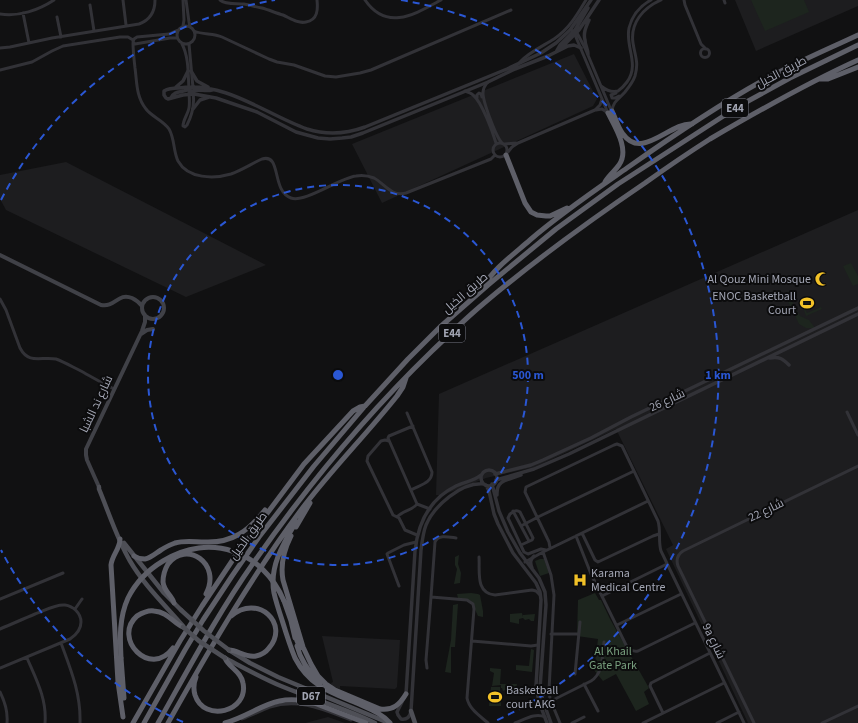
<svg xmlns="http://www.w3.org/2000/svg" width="858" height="723" viewBox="0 0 858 723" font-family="'Source Sans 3',Cairo,sans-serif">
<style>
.built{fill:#1d1d1f}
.green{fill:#1d251e}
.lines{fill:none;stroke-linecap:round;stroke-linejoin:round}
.minor{stroke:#323237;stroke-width:3}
.tertiary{stroke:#323237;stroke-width:3.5}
.secondary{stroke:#404147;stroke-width:4}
.primary{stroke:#4e4f56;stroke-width:4.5}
.motorway{stroke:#5e5f68;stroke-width:5}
.primary-bridge{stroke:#4e4f56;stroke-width:4.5}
.motorway-bridge{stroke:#5e5f68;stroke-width:5}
.ring{fill:none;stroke:#2a57d4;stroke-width:2;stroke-dasharray:7 5}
.labels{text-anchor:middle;stroke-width:4;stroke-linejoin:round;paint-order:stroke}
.shield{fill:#0c0c0d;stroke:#757781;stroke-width:1}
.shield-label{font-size:11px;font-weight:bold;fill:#a2a5b3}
.street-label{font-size:12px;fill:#a2a5b3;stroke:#0c0c0d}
.poi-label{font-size:12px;fill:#a2a5b3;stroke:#0c0c0d;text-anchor:end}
.park-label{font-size:12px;fill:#789f7e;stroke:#0c0c0d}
.centre{fill:#2a57d4;stroke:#0c0c0d;stroke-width:2}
.ring-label{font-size:12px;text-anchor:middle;font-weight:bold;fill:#2a57d4;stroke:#0c0c0d;stroke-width:4;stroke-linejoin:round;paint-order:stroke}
</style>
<rect width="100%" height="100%" fill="#111112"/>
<path class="built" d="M 735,0 L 858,0 L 858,6 L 756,51 Z
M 574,54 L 597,99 L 593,106 L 382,203 L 352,144 Z
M 66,162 L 266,265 L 186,297 L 6,210 L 0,199 L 0,175 Z
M 858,210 L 858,723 L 748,723 L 666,549 L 673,545 L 616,429 L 535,467 L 486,478 L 443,495 L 436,495 L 439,394 Z
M 322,636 L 400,640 L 397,687 L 395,689 L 340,686 L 340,689 L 337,688 L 332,686 L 331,683 L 333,682 Z
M 328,717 L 345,723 L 305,723 L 309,722 Z"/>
<path class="green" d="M 751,0 L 804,0 L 809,12 L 765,31 Z
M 851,263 L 858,276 L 858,284 L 853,286 L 843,266 Z
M 793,290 L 791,299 L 800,316 L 809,320 L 815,328 L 806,328 L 799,324 L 784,293 Z
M 812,297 L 815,304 L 805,309 L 807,313 L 821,307 L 822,309 L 806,316 L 804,310 L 799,302 Z
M 459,555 L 458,564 L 461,573 L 460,583 L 454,584 L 457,569 L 455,565 L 455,557 Z
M 540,559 L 544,559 L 549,573 L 540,576 L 535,561 Z
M 471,593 L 478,594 L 480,595 L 483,611 L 483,617 L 478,616 L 471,601 L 458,598 L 457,594 Z
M 595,593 L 599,600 L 601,600 L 610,619 L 649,688 L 644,692 L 649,704 L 636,711 L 616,674 L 603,681 L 594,670 L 598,639 L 577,636 L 578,600 Z
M 458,604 L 455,647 L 451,647 L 451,673 L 445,672 L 451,640 L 453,605 Z
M 522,613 L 523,617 L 523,615 L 535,614 L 534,621 L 531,621 L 529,619 L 525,620 L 523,618 L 519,619 L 519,624 L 510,622 L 510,614 Z
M 531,649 L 534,650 L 532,672 L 516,670 L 516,665 L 529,666 Z
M 490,668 L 501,669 L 500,684 L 517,684 L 516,688 L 515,688 L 515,690 L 508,689 L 503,691 L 502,688 L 501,688 L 501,685 L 492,686 L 494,673 L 490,671 Z
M 491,687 L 500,687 L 501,706 L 489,706 Z"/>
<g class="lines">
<path class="minor" d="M 123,0 L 126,25
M 183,0 L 184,20 L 183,26
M 186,0 L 189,22 L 190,27
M 220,0 C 226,5 237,3 244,4 C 250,5 256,7 262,8 C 269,10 276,13 283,15 C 290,18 298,24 306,22 C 318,20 318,9 317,0
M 365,0 C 387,32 415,14 441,0
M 684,0 L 685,5 L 701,44 L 706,49
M 724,0 L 725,3
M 90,5 L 94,31
M 23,13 L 29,43
M 0,14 C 19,17 39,10 54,0
M 57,17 L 61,37
M177 35a9 9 0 1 1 18 0a9 9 0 1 1-18 0Z
M 194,31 C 203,35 213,33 222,37 L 269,59 L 277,62 L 294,65 L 325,76 L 336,77 L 360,73 L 371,70 L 511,10
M 576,31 L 585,48 L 611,110
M 575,35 L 608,113
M 177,38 L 170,38 L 135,44 L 133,42 L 134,39 L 137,37 L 169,34 L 178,30
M 133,43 C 133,51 134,59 135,68 C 137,82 136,97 146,109 C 152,117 163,120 169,129 C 175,139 173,151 178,161 C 188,179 214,179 231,174 C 242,170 251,164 262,159 C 282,153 271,191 291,198 C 305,203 339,178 356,176 C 362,175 369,176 374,178 C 385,184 391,197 406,193 L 491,159 L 495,155
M 182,44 C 189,57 188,75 189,90 C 189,96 190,102 189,108 C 188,114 183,120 183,126 L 185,127 L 187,125 C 192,115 195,105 193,93
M 189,44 L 193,88
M 0,48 L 10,47 L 52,38 L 139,24 C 150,20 155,12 155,0
M700.5 53a4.5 4.5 0 1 1 9 0a4.5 4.5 0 1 1-9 0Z
M 520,62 C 529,52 543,46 554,39 C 569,29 577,15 586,0
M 0,70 L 32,62 L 52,51 L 63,46 L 120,37 L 128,37 L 133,40
M 488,82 C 485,85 483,89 483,93 C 483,102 496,137 502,143
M 601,86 C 606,90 611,93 618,91 C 621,89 624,86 627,82 C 640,64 625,47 629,28 C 632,16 640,6 651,0
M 465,91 C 468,92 471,93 473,95 C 482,102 493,133 496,143
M 616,93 L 611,95 L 612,98 L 615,98 L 619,96
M 477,98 L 477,95 L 479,93 L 481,94 L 482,97
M 596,110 L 602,109 L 608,113
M 612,111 C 613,101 619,99 625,92 C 629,87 633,82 635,76 C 639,62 635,56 633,43 C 630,23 643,8 661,0
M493 150a7 7 0 1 1 14 0a7 7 0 1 1-14 0Z
M 505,144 L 516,143
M 508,152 L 512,147 L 518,143 L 595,110 L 600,105 L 602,99
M 0,299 L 6,310 L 20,348 C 29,365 42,356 56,359 C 64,362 71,366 79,370 C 90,376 102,383 114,389
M 847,412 L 858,435
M 407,413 L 432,472 C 432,483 420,485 411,490
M 389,441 L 385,440 L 381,441 L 368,456 L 367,461 L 393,515 L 399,518 L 405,530 L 417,535
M 417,504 L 430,509
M 513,511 L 529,541
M 397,517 C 402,511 413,510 417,504 L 388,438 L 389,436 L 413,426
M 521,526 L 538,517 L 634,471
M 582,533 L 595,560 L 598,562 L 653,536 L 659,534
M 576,536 L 591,574 L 627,647 C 630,650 633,652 638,651 L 695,623
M 521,545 L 532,540 L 533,538 L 520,512 C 516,509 513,512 510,514 L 508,518 L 524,552 L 528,554 L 541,549 L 546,550
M 550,548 L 549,542 L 525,492 L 526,487 L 614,445 L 617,444 L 622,446 L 658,521 C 661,531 658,541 661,551 L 744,723
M 543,552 L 551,575 L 554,595 L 549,690 L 550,699 L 560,723
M 479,557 C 480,571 475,593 495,595 L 532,590 L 536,591 L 540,595
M 525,562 L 543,552 L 648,501
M 399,586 L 387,554 L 388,553 L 404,545 L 416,542
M 602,596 L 667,564
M 431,597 L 467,600 L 473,604 L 474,609 L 467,698 C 469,709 480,716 488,723
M 0,599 L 63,573
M 75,609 L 82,599
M 617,625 L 681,594
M 0,629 C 12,624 23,619 35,614 C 44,611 55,604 65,605 C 73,606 81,613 81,622 C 81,630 76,635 70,639 L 0,668
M 551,634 L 578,634
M 472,641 L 531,646 L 538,645
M 61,643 C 71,670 81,694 80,723
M 27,658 C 36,679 47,699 45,723
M 427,668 L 426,660 L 431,597 L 435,542 C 438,534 449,537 456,538
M 575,674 L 580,622
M 584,684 L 598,711
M 0,692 C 5,702 8,712 7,723
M 551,701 L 591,681 C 604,673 602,655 604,642
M 663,713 L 650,686 L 651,683 L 710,653
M 242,719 C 251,715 261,711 270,707 C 300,698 324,710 351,720
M 515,723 C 524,720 535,712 545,717
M 572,723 L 584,717
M 643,723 L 724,683
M 717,723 L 739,712
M 754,723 L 678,566 C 676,560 677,555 683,551 L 858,466
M 822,723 L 858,706"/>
<path class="tertiary" d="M 575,35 L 575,30 L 588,8
M 561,48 L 579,30 L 599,0
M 581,48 L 574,45 L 568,46 L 548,56 L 515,69 L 488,82 L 363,133 L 351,137 L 342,138 L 330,139 L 318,138 L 296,132 L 257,112 L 216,98 L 194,94 L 183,95 L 168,99 L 166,98 L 164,95 L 164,91 C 169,88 174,88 179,88 C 226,81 265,114 307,129 C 326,135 346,134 365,127 L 507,69 L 541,53 L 556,43 L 570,30 L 591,0
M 556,52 L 560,45 L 573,32 L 573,31 L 571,30
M 588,54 C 588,49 585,45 585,40 C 583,33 586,27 589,20
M 191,71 L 197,81 L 208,87
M 176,87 L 183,81 L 188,71
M 190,92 C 197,88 205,92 212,90
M 171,98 C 175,88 186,95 193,86
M 193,109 L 200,100 L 209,97
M 770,358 C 779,356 783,359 789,365
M481 478a8 8 0 1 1 16 0a8 8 0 1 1-16 0Z
M 495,474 L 531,465 L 543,460 L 591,438 L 631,417 L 858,308
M 481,475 C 474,481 464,482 456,486 C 429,499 418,523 415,551 L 406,694 L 397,712 L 398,715 L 401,719 C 407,720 410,717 411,711 L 421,550 C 422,542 423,533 426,525 C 434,506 461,482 484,484
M 496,480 L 534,469 L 569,454 L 858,314
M 492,484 L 499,511 L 508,532 L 520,553 L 539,578 L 545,592 L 546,605 L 540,688 L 543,701 L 551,723
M 486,485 L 489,491 L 494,514 L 498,524 L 513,553 L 536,583 L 540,592 L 541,600 L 536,686 L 539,702 L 547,723
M 497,495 C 496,479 509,480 521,475
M 532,568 C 530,563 530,560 534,556"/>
<path class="secondary" d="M 0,255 L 101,305 C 115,308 118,292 132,298 C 136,300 139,302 142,306
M142 308a11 11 0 1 1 22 0a11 11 0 1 1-22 0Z
M 141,334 L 147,330 L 153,329
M 99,487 L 87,460 L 86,455 L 86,449 L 142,331 L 145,322 L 145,315"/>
<path class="primary" d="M 99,487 L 99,489 C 109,513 117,539 130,561 C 144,585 165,605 183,626
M 124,543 L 164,593 L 181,610
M 229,650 L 250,663 L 278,677 L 389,723
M 225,658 C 244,668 262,678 281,686 C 312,699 345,708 375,723
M 411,711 L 415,723"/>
<path class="motorway" d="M 820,79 L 828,79 L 858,67
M 612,111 C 616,119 618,128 623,134 C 642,161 670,122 692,124
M 506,155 L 525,203 L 531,212 L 537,215 L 546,216 L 550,216 L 567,208
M 605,182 C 609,175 615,171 619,165 C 630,150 615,127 608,113
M 483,287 C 493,269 514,254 530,240 C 560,214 594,191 627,168 C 671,137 715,107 762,81 C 793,64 826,50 858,35
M 296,522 C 283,544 269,567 274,593 C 276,602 279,611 282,620 C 286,633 290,646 295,658 C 310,687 333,693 361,705 C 372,710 382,714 390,723
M 296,527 L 310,503
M 291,536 C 284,550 280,564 283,580 L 303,647 L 311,664 L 318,676
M 120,539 C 120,549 112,555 111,565 L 118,682 L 123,717
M 134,556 C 137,558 141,559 145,559 C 151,558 156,553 161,550 C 165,547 170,545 175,543 C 185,540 195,542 205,542 C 233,543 248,531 265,510
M 284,601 L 291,621 L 295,638
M 174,603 C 172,595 164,592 163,582 C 163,575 165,569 168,564 C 186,540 222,563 206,594
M 295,636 L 300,648
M 297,646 C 301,662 311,673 320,685
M 173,648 C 150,679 112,638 137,616 C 142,613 148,610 154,611 C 168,612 173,623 183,627
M 229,650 C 238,650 245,658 256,656 C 261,655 266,652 269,648 C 290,624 258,593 231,616
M 121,658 L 124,698
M 317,675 L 326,684 L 335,690 L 380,709 C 393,711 400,704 406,694
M 196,677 C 194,682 193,688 195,695 C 204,723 249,712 243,683 C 241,671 229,668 225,658
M 133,723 L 180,641 L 202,606 L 236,555 L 304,464 L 353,411 L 360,407 L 365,406
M 144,723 L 185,650 L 203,620 L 232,576 L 259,537 L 314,466 L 365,406 L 408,359 L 440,327 L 488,285 L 556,229 L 618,184 L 739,106 L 790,78 L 858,45
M 158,723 C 189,668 218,613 254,562 C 307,486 366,415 432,351 C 449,335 465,319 483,304 C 534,261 589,221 645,183 C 666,168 688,153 710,139 C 758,111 807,83 858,60
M 168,723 C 209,650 251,577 301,510 C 331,470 366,435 397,396 L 403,387 L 406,378
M 225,723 C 261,712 272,692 314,703 L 366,723"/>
<path class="primary-bridge" d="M 181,610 L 204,631 L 229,650
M 183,627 L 199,641 L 225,658"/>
<path class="motorway-bridge" d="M 121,658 C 120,638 119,618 128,598 C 136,582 148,570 163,561 C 210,532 263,551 284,601"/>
</g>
<g class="ring">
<circle cx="338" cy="375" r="190"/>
<path d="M183 722A380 380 0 0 1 1 550M1 200A380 380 0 0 1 275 0M401 0A380 380 0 0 1 493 722"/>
</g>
<defs>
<symbol id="mosque-bare" viewBox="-9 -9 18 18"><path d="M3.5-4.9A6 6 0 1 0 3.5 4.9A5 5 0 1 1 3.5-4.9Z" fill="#f3c228" stroke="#0c0c0d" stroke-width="2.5" paint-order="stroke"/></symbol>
<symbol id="stadium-bare" viewBox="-9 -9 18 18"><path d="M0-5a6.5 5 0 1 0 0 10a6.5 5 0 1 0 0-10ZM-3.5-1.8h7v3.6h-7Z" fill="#f3c228" stroke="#0c0c0d" stroke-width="2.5" paint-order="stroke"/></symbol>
<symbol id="hospital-bare" viewBox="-9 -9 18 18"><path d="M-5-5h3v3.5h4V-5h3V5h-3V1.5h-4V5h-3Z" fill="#f3c228" stroke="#0c0c0d" stroke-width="2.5" paint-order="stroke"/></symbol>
</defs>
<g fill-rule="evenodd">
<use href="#mosque-bare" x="812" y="269" width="20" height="20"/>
<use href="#stadium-bare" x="797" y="293" width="20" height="20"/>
<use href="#hospital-bare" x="570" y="570" width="20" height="20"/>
<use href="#stadium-bare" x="485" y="687" width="20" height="20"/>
</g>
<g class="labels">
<g class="shield">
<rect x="722" y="99" width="26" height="18" rx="3"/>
<rect x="439" y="324" width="26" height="18" rx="3"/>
<rect x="297" y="687" width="28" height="18" rx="3"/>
</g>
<g class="shield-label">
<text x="735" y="112">E44</text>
<text x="452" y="337">E44</text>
<text x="311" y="700">D67</text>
</g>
<g class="street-label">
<text transform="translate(781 72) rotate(-28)" y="4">طريق الخيل</text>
<text transform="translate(465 293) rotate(-41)" y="4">طريق الخيل</text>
<text transform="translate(667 400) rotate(-25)" y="4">شارع 26</text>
<text transform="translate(96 404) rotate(-65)" y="4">شارع ند الشبا</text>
<text transform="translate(766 510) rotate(-26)" y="4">شارع 22</text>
<text transform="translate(248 536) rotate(-54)" y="4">طريق الخيل</text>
<text transform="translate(714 641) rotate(64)" y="4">9a شارع</text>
</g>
<g class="poi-label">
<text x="811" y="283">Al Qouz Mini Mosque</text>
<text x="796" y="300">ENOC Basketball<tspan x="796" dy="14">Court</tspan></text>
<text x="591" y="577" text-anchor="start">Karama<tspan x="591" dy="14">Medical Centre</tspan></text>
<text x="506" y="694" text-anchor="start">Basketball<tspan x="506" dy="14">court AKG</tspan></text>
</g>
<g class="park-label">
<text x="613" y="655">Al Khail<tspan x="613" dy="14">Gate Park</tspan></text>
</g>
</g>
<circle cx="338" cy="375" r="6" class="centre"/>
<g class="ring-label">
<text x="528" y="379">500 m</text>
<text x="718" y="379">1 km</text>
</g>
</svg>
